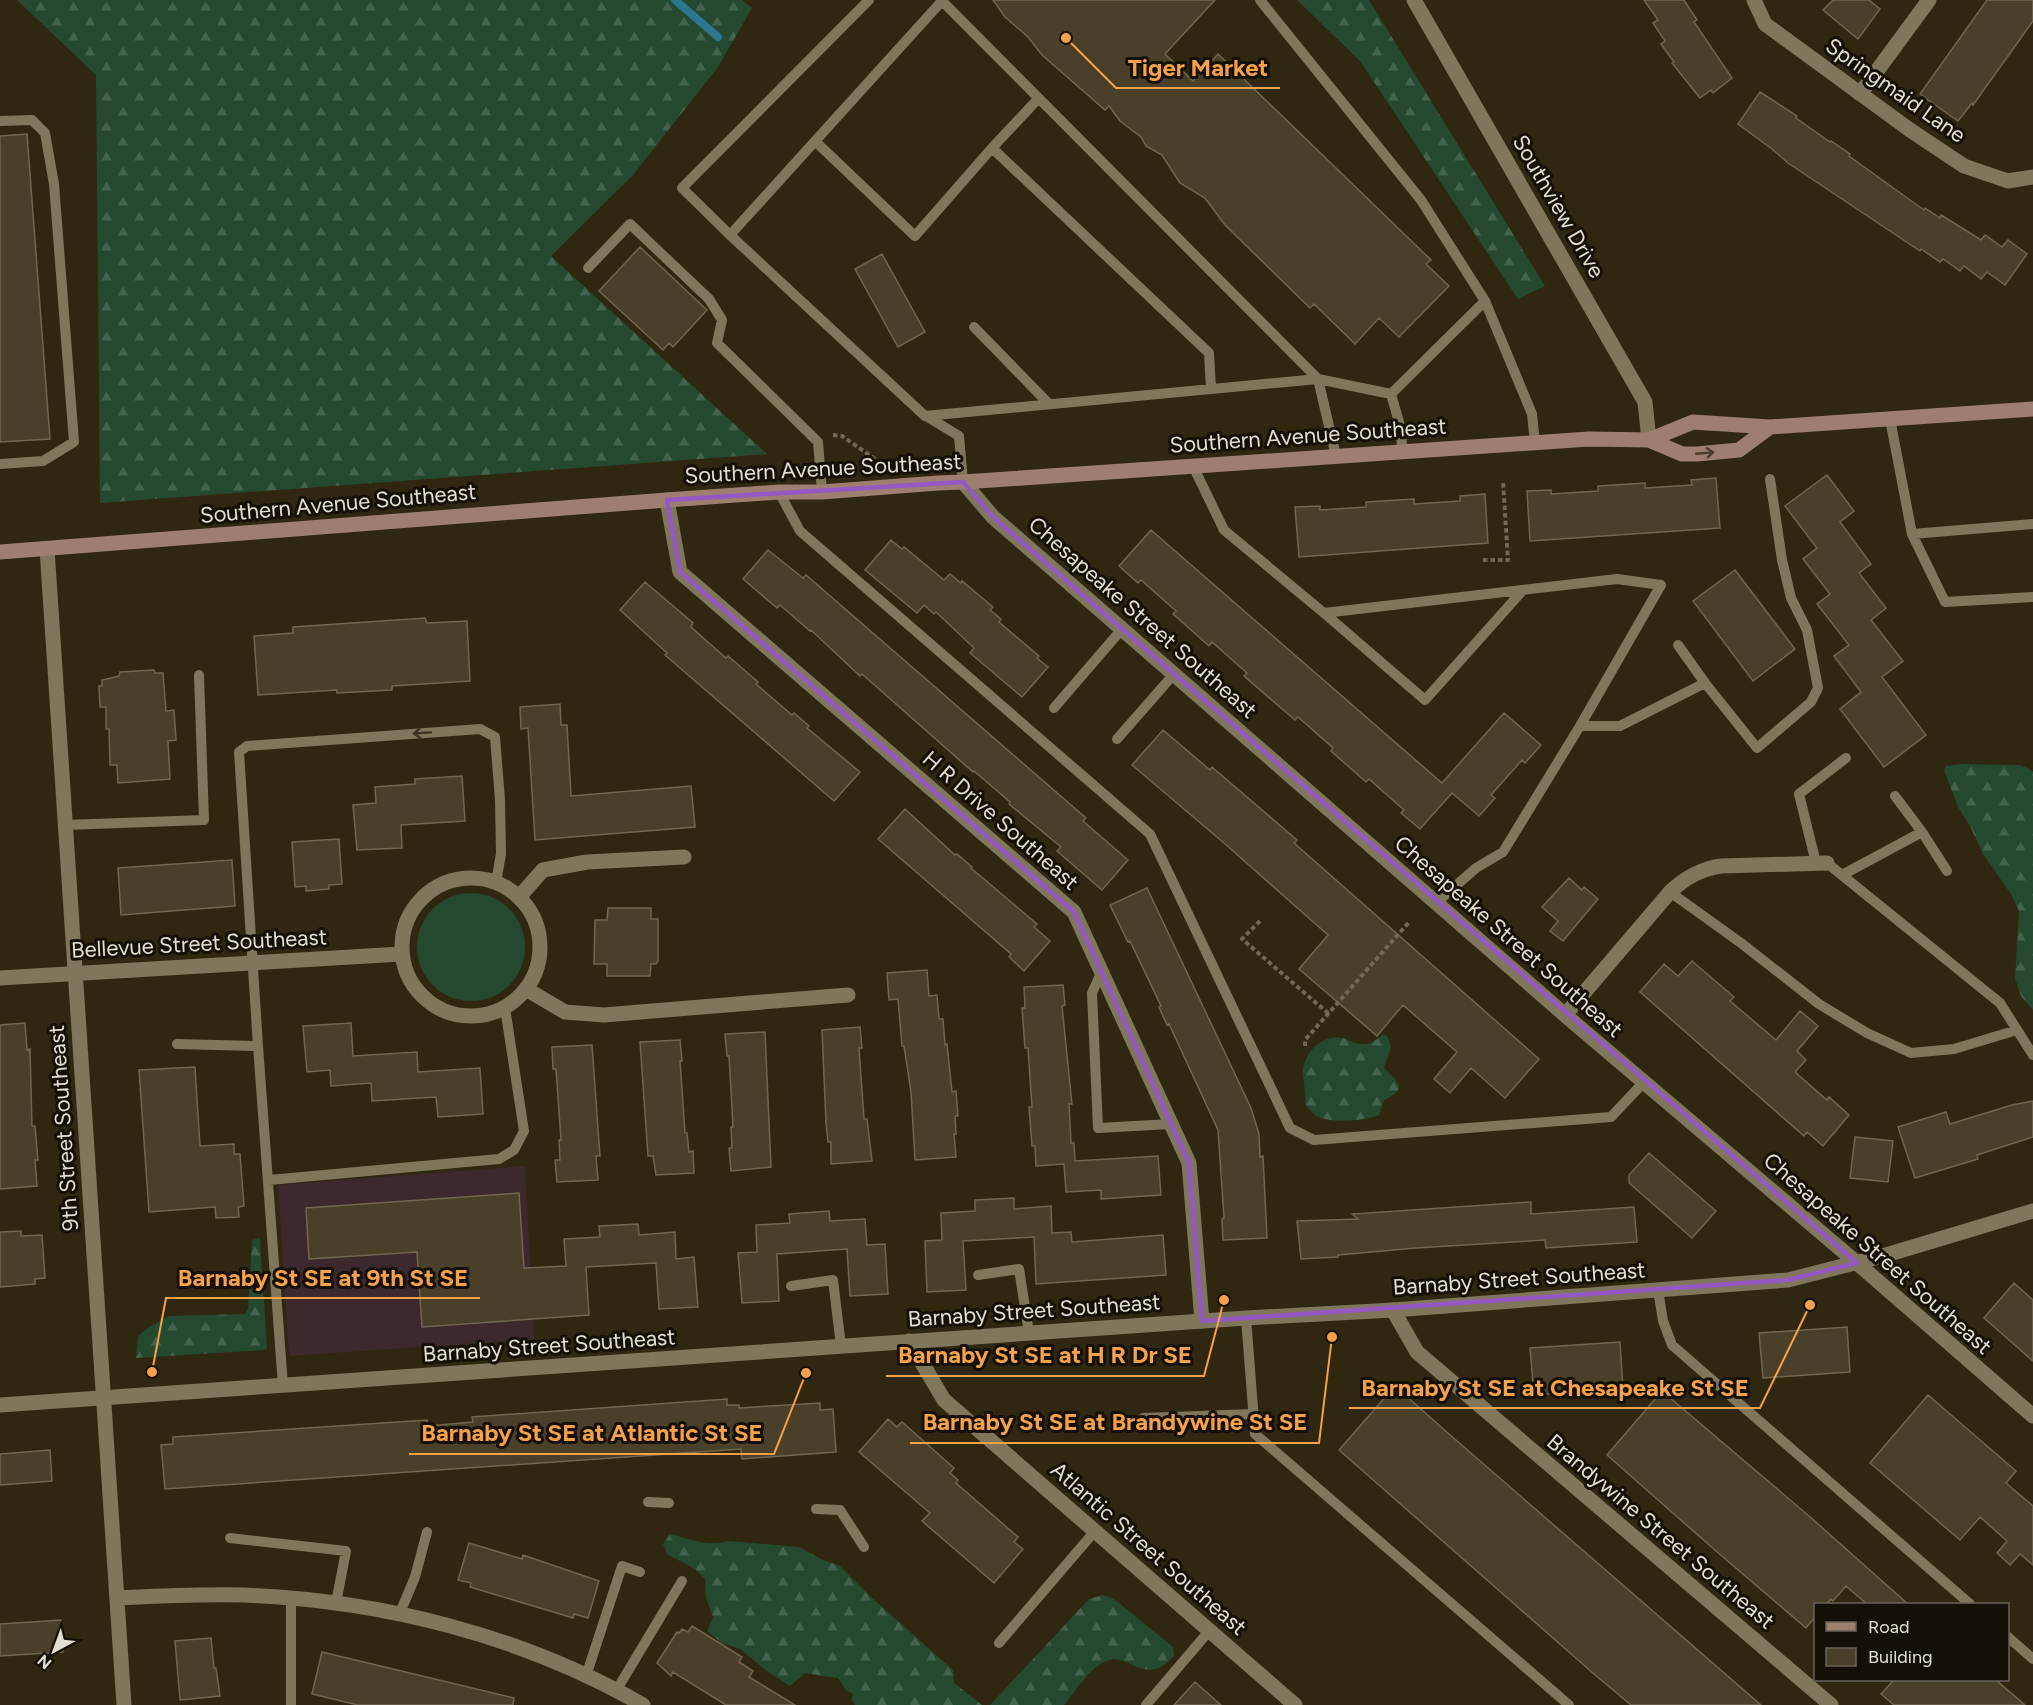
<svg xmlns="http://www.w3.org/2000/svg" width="2033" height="1705" viewBox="0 0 2033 1705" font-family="Figtree,sans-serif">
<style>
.education{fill:#3d292d}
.green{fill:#24492f}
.forest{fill:url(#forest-firs)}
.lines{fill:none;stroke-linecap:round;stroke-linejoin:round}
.stream{stroke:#2c778f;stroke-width:8}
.building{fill:#4a4029;stroke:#71674e;stroke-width:1.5}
.path{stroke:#706955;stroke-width:4;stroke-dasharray:4.5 3;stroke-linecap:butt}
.service{stroke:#80765c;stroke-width:10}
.minor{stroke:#80765c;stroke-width:15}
.tertiary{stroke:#80765c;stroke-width:15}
.secondary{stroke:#9e7e6f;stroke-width:15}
.oneway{stroke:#4b3c31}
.oneway2{stroke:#3a3425}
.marked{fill:none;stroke:#9559c4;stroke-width:4.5;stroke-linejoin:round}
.labels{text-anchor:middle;stroke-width:6;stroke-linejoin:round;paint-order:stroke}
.street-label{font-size:22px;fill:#e4dfd1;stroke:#141007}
.leader{fill:none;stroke:#f7a149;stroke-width:2}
.callout-dot{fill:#f7a149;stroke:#141007;stroke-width:2}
.callout-label{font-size:24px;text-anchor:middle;font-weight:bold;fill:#f7a149;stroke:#141007;stroke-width:6;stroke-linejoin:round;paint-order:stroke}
</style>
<defs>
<pattern id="forest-firs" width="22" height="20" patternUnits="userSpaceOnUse" patternTransform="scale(1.5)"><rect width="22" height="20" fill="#24492f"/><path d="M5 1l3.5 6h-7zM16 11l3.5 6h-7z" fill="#44634c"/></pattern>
</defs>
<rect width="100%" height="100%" fill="#302710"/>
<path class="education" d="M 525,1166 L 534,1339 L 289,1356 L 278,1185 Z"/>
<path class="green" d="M417 947a54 54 0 1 1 108 0a54 54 0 1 1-108 0Z"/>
<path class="forest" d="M 17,0 L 742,0 L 752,8 L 718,67 L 633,175 L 551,256 L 767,454 L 100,503 L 96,75 Z
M 1297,0 L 1369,0 L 1545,286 L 1518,299 L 1360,61 Z
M 1962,764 L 2019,765 L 2028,768 L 2033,772 L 2033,1010 L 2021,996 L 2015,978 L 2019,911 L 2011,894 L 1983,854 L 1970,826 L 1958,807 L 1944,770 L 1946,766 Z
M 1382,1035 L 1386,1035 C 1396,1049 1387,1054 1384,1068 C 1399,1083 1408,1089 1384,1100 L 1379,1115 C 1366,1121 1332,1123 1318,1117 C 1313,1115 1309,1108 1305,1104 C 1306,1092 1303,1081 1303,1070 C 1305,1051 1323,1034 1343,1038 C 1349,1040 1355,1044 1361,1044 C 1370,1045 1375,1041 1382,1035 Z
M 259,1238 L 260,1240 L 267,1348 L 265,1350 L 136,1358 L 138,1336 L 149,1327 L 169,1316 L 245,1314 L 248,1309 L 252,1240 Z
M 670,1534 C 692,1539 704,1547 728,1541 L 799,1547 L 821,1559 L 840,1566 L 872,1598 L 953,1670 L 954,1683 L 982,1705 L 855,1705 L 851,1699 L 853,1694 L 846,1690 L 838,1678 L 805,1673 L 790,1686 L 768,1672 L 740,1649 L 722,1643 L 707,1631 L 713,1617 L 706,1598 L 705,1579 L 695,1569 L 667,1554 L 663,1544 Z
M 1103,1595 L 1114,1599 L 1173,1647 L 1174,1656 C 1143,1689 1130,1651 1106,1661 C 1089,1668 1076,1691 1064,1705 L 990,1705 L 1089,1599 Z"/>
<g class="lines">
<path class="stream" d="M 675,0 L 718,37"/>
</g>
<path class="building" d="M 993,0 L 1215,0 L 1165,54 L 1193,81 L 1218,54 L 1431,260 L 1426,264 L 1449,286 L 1399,337 L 1379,318 L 1355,344 L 1314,304 L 1310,308 L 1225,225 L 1205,198 L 1180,183 L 1162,155 L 1146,146 L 1141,137 L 1120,121 L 1109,106 L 1105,110 L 1042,55 L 1028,37 L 1005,17 Z
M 1644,0 L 1684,0 L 1697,20 L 1694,22 L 1732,78 L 1713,93 L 1711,90 L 1700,98 L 1672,63 L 1674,62 L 1661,44 L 1665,41 L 1653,23 L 1658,20 Z
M 1833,0 L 1869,0 L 1880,9 L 1858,39 L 1823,10 Z
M 1987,0 L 2033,0 L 2033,21 L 1973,105 L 1972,103 L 1958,121 L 1920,94 Z
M 1760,92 L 1797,116 L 1796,118 L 1830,142 L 1831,141 L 1850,154 L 1849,156 L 1924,210 L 1925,208 L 1940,218 L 1941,215 L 1981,240 L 1985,235 L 2002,247 L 2008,240 L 2027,254 L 2005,285 L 1987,272 L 1981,279 L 1964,266 L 1960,271 L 1943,259 L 1940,262 L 1921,249 L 1920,251 L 1788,163 L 1772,149 L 1738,124 Z
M 27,134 L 50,439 L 0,442 L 0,136 Z
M 640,247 L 707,310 L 673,347 L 669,343 L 663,350 L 599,291 Z
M 882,254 L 925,332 L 898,347 L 855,269 Z
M 1827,475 L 1854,511 L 1840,522 L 1871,564 L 1859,573 L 1886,608 L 1871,620 L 1903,661 L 1882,677 L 1926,735 L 1884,767 L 1840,709 L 1861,692 L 1834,656 L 1849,645 L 1817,604 L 1830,594 L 1803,559 L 1817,548 L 1785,506 Z
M 1716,478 L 1720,528 L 1530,541 L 1527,491 L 1551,490 L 1551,494 L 1598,491 L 1598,486 L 1645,483 L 1645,488 L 1692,485 L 1691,480 Z
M 1485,494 L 1488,543 L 1299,557 L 1295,507 L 1320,506 L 1320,510 L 1366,507 L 1366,502 L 1414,499 L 1414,504 L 1460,501 L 1460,496 Z
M 1151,530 L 1442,783 L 1504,713 L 1541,745 L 1525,763 L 1522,760 L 1491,795 L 1495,798 L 1479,816 L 1452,793 L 1420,829 L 1401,813 L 1404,810 L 1369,779 L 1366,782 L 1331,751 L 1333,748 L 1298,717 L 1295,720 L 1244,676 L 1247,673 L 1212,642 L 1209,646 L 1173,614 L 1176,611 L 1141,580 L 1138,583 L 1119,566 Z
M 891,540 L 902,549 L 904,547 L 944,580 L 950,574 L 961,583 L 962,581 L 993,607 L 990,610 L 1001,619 L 999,622 L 1039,656 L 1037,658 L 1048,667 L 1022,697 L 970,653 L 974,648 L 936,612 L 934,614 L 924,605 L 917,613 L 865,570 Z
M 768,550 L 803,578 L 806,575 L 1086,818 L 1083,821 L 1128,860 L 1102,890 L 1057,851 L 1061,847 L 1009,804 L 1010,802 L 974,771 L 973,772 L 862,674 L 860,676 L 811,630 L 810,631 L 780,605 L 777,608 L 743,579 Z
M 1735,570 L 1795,649 L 1753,681 L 1693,601 Z
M 645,582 L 693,623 L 691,627 L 726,658 L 728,656 L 758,682 L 756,684 L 792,715 L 794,713 L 809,726 L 807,728 L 860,772 L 834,801 L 665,655 L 667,653 L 620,610 Z
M 425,618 L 427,623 L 467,621 L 470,681 L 392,686 L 392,690 L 337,693 L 337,690 L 258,695 L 254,636 L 293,633 L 293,627 Z
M 154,670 L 155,673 L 163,673 L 166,711 L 174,710 L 176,740 L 168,741 L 170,779 L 118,783 L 117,765 L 110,765 L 109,729 L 106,729 L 106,707 L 100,707 L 99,686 L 102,686 L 102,680 L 119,676 L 120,672 Z
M 560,704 L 561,725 L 567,725 L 571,796 L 691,786 L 695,827 L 535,840 L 528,728 L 521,729 L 520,707 Z
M 1163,730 L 1210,770 L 1212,767 L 1297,840 L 1294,843 L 1539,1059 L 1505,1098 L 1471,1068 L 1450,1093 L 1434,1079 L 1457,1052 L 1403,1005 L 1377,1036 L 1299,969 L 1328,935 L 1224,843 L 1132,765 Z
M 462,776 L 465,821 L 401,825 L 402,848 L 357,850 L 353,805 L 376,803 L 375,787 L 415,784 L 415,779 Z
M 905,809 L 955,855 L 957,854 L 972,867 L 971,868 L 1037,924 L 1034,927 L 1050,941 L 1024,971 L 1009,957 L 1011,954 L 878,839 Z
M 339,839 L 342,884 L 329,885 L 329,889 L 306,891 L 306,886 L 295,887 L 292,842 Z
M 232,860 L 235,906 L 121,915 L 118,868 Z
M 1569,878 L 1582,890 L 1584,887 L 1598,899 L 1563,941 L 1550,931 L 1558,921 L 1542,907 Z
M 1147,888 L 1251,1108 L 1259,1134 L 1260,1157 L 1263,1156 L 1267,1238 L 1223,1240 L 1222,1219 L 1224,1218 L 1218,1130 L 1169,1024 L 1167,1025 L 1159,1007 L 1161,1006 L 1130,941 L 1128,942 L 1110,905 Z
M 608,908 L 651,908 L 651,919 L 658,919 L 658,961 L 656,964 L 651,964 L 650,976 L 607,976 L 607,964 L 594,964 L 595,920 L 607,920 Z
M 1692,961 L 1734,997 L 1730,1001 L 1776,1040 L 1800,1011 L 1818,1026 L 1797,1051 L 1806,1060 L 1795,1072 L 1827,1100 L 1829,1097 L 1849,1115 L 1823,1146 L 1807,1132 L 1804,1136 L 1640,992 L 1664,964 L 1678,976 Z
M 927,970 L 929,996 L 937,995 L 939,1019 L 943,1019 L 945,1045 L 947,1044 L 952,1092 L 956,1091 L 958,1116 L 955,1116 L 956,1134 L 954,1134 L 956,1157 L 915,1160 L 911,1092 L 904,1046 L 902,1046 L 898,999 L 889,1000 L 887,973 Z
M 1063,985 L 1065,1005 L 1062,1006 L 1070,1085 L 1072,1104 L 1069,1104 L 1071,1143 L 1074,1143 L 1075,1161 L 1158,1156 L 1161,1195 L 1101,1199 L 1101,1190 L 1066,1192 L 1064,1164 L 1036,1166 L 1035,1146 L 1032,1146 L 1029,1107 L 1032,1107 L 1028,1048 L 1025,1048 L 1022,1008 L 1025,1008 L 1024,987 Z
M 25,1023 L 27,1050 L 30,1049 L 32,1126 L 35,1126 L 38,1160 L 35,1160 L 37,1186 L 0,1189 L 0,1025 Z
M 351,1023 L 353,1056 L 417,1052 L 418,1072 L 480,1068 L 483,1114 L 438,1117 L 436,1097 L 372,1101 L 371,1083 L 331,1086 L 330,1070 L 307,1072 L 303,1026 Z
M 860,1027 L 862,1048 L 859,1048 L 864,1119 L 867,1119 L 872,1161 L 831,1164 L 831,1142 L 828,1142 L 826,1123 L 822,1030 Z
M 765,1032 L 771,1167 L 731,1171 L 729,1148 L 732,1148 L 731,1127 L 733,1127 L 729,1056 L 727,1056 L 725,1034 Z
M 680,1040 L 682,1061 L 680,1061 L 685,1133 L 687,1133 L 689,1152 L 693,1151 L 694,1173 L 656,1175 L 653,1156 L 648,1156 L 640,1042 Z
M 592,1045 L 600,1156 L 596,1156 L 598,1180 L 557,1182 L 555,1160 L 560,1160 L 559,1140 L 561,1140 L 556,1069 L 553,1069 L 552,1047 Z
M 195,1067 L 200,1146 L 234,1144 L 234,1154 L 240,1154 L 244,1206 L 238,1207 L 239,1217 L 216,1218 L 215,1207 L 149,1212 L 139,1070 Z
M 2033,1101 L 2033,1137 L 1977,1155 L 1978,1159 L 1915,1178 L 1898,1127 L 1946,1112 L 1950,1124 L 2012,1105 Z
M 1855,1137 L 1893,1141 L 1888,1182 L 1850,1178 Z
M 1649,1153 L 1716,1211 L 1692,1238 L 1629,1183 L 1629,1175 Z
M 519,1193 L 524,1268 L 566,1266 L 564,1239 L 600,1237 L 599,1226 L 638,1224 L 639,1235 L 675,1232 L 676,1259 L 694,1257 L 698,1307 L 659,1309 L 656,1263 L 586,1267 L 589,1315 L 422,1327 L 417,1252 L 309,1259 L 306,1208 Z
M 1014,1198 L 1014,1209 L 1051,1206 L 1052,1233 L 1071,1232 L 1072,1242 L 1163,1235 L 1166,1275 L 1036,1284 L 1034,1237 L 963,1241 L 966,1290 L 927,1292 L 925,1241 L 942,1240 L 941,1213 L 975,1211 L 975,1200 Z
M 1531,1202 L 1531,1214 L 1634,1207 L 1637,1242 L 1546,1248 L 1545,1240 L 1416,1248 L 1338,1255 L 1338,1257 L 1301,1259 L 1297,1221 L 1358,1219 L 1352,1214 Z
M 829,1211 L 830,1221 L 865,1219 L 867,1245 L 885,1244 L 888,1294 L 850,1296 L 847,1249 L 777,1254 L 779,1301 L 742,1303 L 738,1253 L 757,1252 L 756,1225 L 790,1223 L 789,1214 Z
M 21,1231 L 21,1236 L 42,1235 L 45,1278 L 35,1279 L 35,1284 L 0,1287 L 0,1232 Z
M 2014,1283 L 2033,1300 L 2033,1361 L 1984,1318 Z
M 1847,1327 L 1850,1372 L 1763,1378 L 1759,1333 Z
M 1620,1342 L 1623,1389 L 1534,1395 L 1530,1348 Z
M 1395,1386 L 1449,1434 L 1761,1705 L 1631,1705 L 1594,1674 L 1339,1450 Z
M 1662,1391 L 1809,1516 L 1909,1605 L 1868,1605 L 1846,1586 L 1833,1601 L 1831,1599 L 1826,1605 L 1815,1605 L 1815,1617 L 1806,1628 L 1716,1551 L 1607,1455 Z
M 1928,1395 L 2016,1471 L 2006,1483 L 2033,1506 L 2033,1565 L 2020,1554 L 2010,1565 L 1997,1553 L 2007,1541 L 1980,1517 L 1960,1540 L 1870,1463 Z
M 727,1399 L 727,1405 L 739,1405 L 739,1408 L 820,1403 L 820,1410 L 833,1409 L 836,1452 L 742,1459 L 741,1449 L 165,1489 L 161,1445 L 173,1444 L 173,1437 L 427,1420 L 428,1426 L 473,1422 L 472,1417 Z
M 888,1419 L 897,1427 L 902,1422 L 954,1468 L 950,1473 L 958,1480 L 956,1483 L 1018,1537 L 1014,1542 L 1023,1549 L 994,1583 L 922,1521 L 930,1513 L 859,1452 Z
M 50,1450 L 52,1481 L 0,1485 L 0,1454 Z
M 469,1543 L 522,1559 L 523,1555 L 599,1581 L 588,1618 L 574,1614 L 573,1618 L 550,1611 L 470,1587 L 471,1583 L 458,1580 Z
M 61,1620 L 63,1652 L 0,1656 L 0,1624 Z
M 692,1626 L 742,1657 L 739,1662 L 753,1671 L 749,1677 L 795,1705 L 726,1705 L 673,1672 L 671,1676 L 657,1663 L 677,1632 L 679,1633 L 682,1629 L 688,1632 Z
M 211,1638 L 214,1668 L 216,1668 L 220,1696 L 180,1700 L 175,1641 Z
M 322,1652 L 514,1698 L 513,1705 L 358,1705 L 312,1694 Z
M 1894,1680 L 1996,1680 L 2025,1705 L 1894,1705 L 1881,1694 Z
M 1195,1682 L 1221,1705 L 1174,1705 Z"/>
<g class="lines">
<path class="path" d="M 833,435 L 842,436 L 878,461
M 1483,560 L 1508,560 L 1503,481
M 1260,921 L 1242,939 L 1329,1014
M 1305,1046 L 1305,1040 L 1410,921"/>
<path class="service" d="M 1260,0 L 1421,200 L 1485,301 L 1391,394 L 1318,379 L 925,416 L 730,235 L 942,1 L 1318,379 L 1336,456
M 1038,99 L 992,148 L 1209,353 L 1211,389
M 0,121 L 32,120 L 45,133 L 54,184 L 74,442 L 43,461 L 0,464
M 815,141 L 915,236 L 992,148
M 730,235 L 682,188 L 869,0
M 588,268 L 630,224 L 709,299 L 722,320 L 717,343 L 818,442 L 822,492
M 1485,301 L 1532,414 L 1535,443
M 974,327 L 1049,404
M 1391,394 L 1399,422 L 1403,452
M 926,416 L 959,436 L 963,482
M 1890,419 L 1912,534 L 2033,524
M 1193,466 L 1224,530 L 1324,613 L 1617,579 L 1661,585 L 1580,726 L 1503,852 L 1476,868 L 1436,903
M 779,492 L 800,531 L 1150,834 L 1290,1128 L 1314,1140 L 1611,1117 L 1644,1082
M 1912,534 L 1945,602 L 2033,597
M 1324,613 L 1425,700 L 1523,590
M 1678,645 L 1705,683
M 1054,708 L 1122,629
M 1580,726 L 1620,726 L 1705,683 L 1757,748 L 1811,702 L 1818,688 L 1807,630 L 1791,598 L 1782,560 L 1770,479
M 1117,739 L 1174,674
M 65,825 L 204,820 L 199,675
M 1922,832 L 1947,871
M 1816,863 L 1799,794 L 1846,758
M 1827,863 L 2000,1003 L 2033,1055
M 1842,875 L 1922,832 L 1895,796
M 1670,892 L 1741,943 L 1819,1004 L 1867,1033 L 1911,1053 L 1954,1049 L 2017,1030
M 1101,973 L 1092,993 L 1098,1128 L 1171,1124
M 177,1044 L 258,1046 L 239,752 L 247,746 L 480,729 L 495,737 L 500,800 L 501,854 L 496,882
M 258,1046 L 283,1386
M 269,1180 L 499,1159 L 514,1150 L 524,1131 L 505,1008
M 978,1275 L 1019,1269 L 1029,1333
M 791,1286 L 833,1280 L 841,1346
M 1658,1290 L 1663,1321 L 1672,1345 L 1970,1604
M 1246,1318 L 1255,1434 L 1569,1705
M 1143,1418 L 1254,1414
M 648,1502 L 669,1503
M 816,1509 L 840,1510 L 864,1547
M 230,1538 L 346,1551 L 336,1603
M 291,1598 L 291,1705
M 399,1615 L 415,1577 L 427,1532
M 2008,1637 L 2033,1659
M 999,1643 L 1095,1531
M 586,1676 L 622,1566 L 640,1572
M 616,1691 L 682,1581
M 1146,1705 L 1210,1630"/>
<path class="minor" d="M 1414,0 L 1645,402 L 1649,440
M 1754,0 L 1765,24 L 1910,130 L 1964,166 L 2008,181 L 2033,177
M 1860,94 L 1929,0
M 963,482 L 993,517 L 1122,629 L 1565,1015 L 1857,1263 L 2033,1416
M 667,500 L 680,572 L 1074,912 L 1189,1163 L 1202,1321
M 47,549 L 124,1705
M402 947a69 69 0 1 1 138 0a69 69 0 1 1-138 0Z
M 519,897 L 543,870 L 587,862 L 684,857
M 0,978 L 401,954
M 526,989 L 565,1012 L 604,1015 L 848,995
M 1565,1015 L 1670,892 C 1685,878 1700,869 1721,866 L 1827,863
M 1393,1310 L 1417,1352 L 1831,1705
M 117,1598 C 158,1596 200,1594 241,1595 C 380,1600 522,1635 643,1705"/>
<path class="tertiary" d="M 909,1341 L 944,1400 L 1295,1705
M 0,1405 L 1246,1318 L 1393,1310 L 1788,1280 L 1886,1255 L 2033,1211"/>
<path class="secondary" d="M 1649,440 L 1693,422 L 1770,427 L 2033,409
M 0,552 L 667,500 L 779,492 L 822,492 L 938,483 L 963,482 L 1589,439 L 1649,440 L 1682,454 L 1697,454 L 1739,450 L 1770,427"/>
</g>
<defs><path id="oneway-shaft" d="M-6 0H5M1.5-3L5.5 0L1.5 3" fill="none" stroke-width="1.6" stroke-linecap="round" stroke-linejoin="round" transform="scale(1.5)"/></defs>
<use class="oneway" href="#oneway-shaft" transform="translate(1705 453) rotate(-5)"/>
<use class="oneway2" href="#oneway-shaft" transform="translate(422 733) rotate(176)"/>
<path class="marked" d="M 963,482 L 993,517 L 1122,629 L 1857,1263 L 1788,1280 L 1202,1321 L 1189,1163 L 1074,912 L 680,572 L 667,500 Z"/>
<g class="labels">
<g class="street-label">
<text transform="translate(1896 90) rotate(35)" y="8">Springmaid Lane</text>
<text transform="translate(1559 206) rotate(60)" y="8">Southview Drive</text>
<text transform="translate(1308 435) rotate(-4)" y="8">Southern Avenue Southeast</text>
<text transform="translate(823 468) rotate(-3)" y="8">Southern Avenue Southeast</text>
<text transform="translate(338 503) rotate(-5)" y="8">Southern Avenue Southeast</text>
<text transform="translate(1143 617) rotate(41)" y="8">Chesapeake Street Southeast</text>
<text transform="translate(1001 820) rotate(41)" y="8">H R Drive Southeast</text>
<text transform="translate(1509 936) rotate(41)" y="8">Chesapeake Street Southeast</text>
<text transform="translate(199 943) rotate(-3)" y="8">Bellevue Street Southeast</text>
<text transform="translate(63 1128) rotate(-94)" y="8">9th Street Southeast</text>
<text transform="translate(1878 1253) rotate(41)" y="8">Chesapeake Street Southeast</text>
<text transform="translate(1519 1278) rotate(-4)" y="8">Barnaby Street Southeast</text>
<text transform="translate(1034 1310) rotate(-4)" y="8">Barnaby Street Southeast</text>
<text transform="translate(549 1345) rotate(-4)" y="8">Barnaby Street Southeast</text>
<text transform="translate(1661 1531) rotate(40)" y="8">Brandywine Street Southeast</text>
<text transform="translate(1149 1548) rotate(41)" y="8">Atlantic Street Southeast</text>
</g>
</g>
<path class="leader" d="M1066 38L1116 88H1280M152 1372L166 1298H480M1224 1300L1204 1376H886M1810 1305L1760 1408H1349M1332 1337L1319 1443H910M806 1373L774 1454H409"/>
<g class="callout-dot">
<circle cx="1066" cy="38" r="6"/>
<circle cx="152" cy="1372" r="6"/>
<circle cx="1224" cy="1300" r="6"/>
<circle cx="1810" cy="1305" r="6"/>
<circle cx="1332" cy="1337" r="6"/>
<circle cx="806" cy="1373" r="6"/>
</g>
<g class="callout-label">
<text x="1198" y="76">Tiger Market</text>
<text x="323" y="1286">Barnaby St SE at 9th St SE</text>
<text x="1045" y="1363">Barnaby St SE at H R Dr SE</text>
<text x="1555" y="1396">Barnaby St SE at Chesapeake St SE</text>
<text x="1115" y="1430">Barnaby St SE at Brandywine St SE</text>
<text x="592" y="1441">Barnaby St SE at Atlantic St SE</text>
</g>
<rect x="1814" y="1603" width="195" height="78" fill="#141007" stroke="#676358" stroke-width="1.5"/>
<rect x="1826" y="1622" width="30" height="9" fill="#9e7e6f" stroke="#676358" stroke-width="1.5"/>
<text x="1868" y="1633" font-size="18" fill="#e4dfd1">Road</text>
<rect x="1826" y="1648" width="30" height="18" fill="#4a4029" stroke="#676358" stroke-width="1.5"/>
<text x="1868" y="1663" font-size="18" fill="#e4dfd1">Building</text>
<g transform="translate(54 1651) rotate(221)" stroke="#141007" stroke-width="4.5" paint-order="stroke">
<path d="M0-4.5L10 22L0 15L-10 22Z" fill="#e4dfd1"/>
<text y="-9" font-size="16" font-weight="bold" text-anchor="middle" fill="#e4dfd1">N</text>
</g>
</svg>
